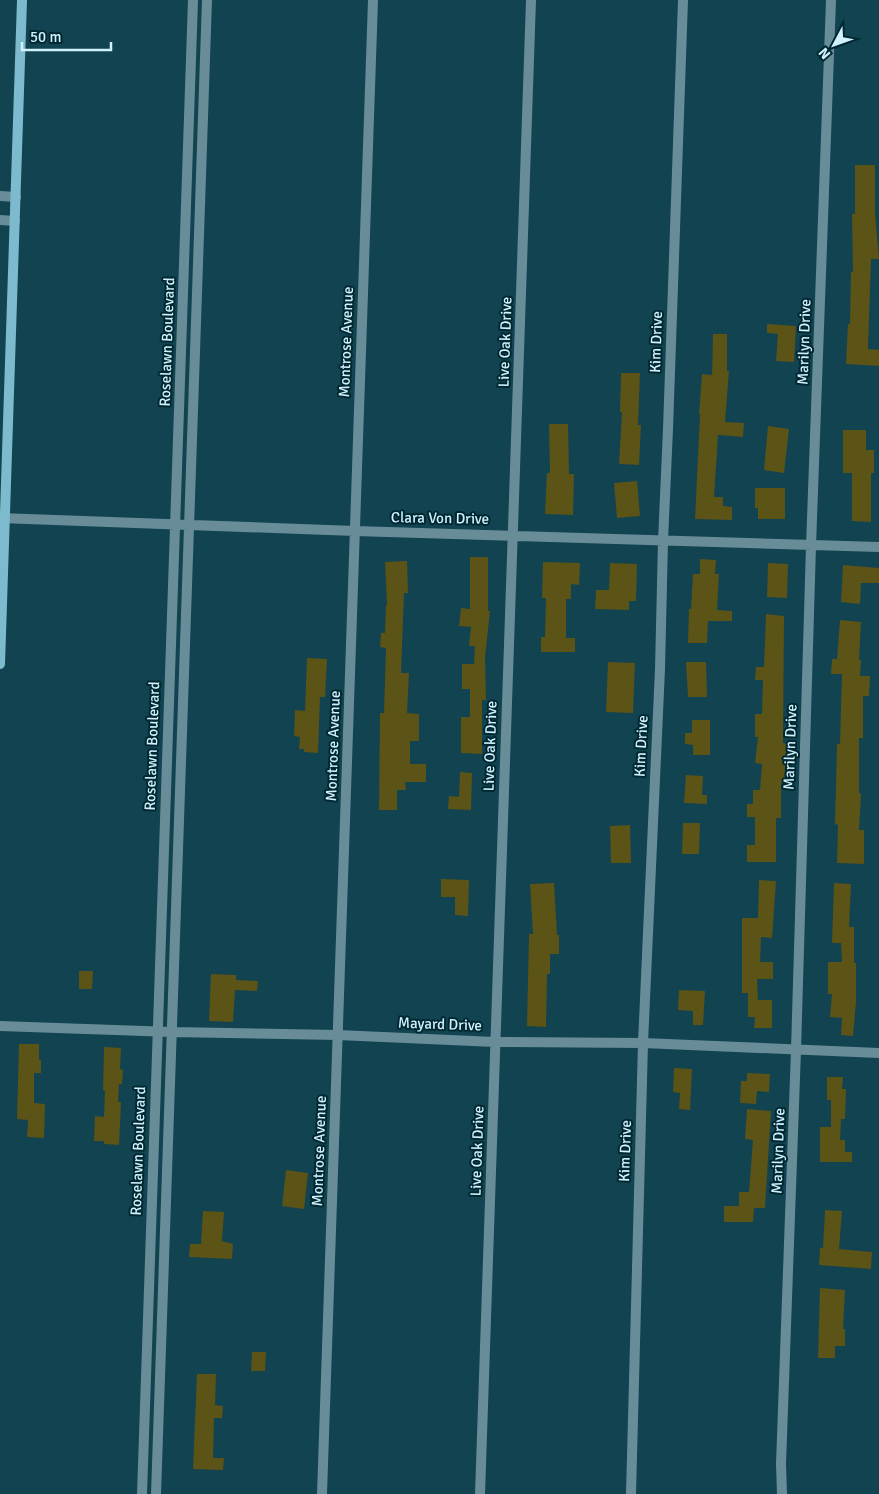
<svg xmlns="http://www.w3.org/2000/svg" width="879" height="1494" viewBox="0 0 879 1494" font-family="Signika,sans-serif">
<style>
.building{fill:#5c5316}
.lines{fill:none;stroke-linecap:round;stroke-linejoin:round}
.street{stroke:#688d99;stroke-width:10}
.secondary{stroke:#7ebace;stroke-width:10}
.labels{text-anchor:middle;stroke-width:4;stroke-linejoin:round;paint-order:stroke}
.street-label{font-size:15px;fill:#d1f2fd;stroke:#002833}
</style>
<rect width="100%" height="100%" fill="#114351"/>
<path class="building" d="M 855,165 L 875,165 L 875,213 L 879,259 L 871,259 L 868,349 L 879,350 L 879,366 L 846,364 L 848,324 L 850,324 L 851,272 L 853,272 L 852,214 L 855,214 Z
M 767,324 L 796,326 L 794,362 L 776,361 L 778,334 L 767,333 Z
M 713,334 L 727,334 L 727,371 L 729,371 L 725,422 L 744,423 L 743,437 L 718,435 L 714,497 L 723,497 L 723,506 L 732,507 L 732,520 L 695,519 L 700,414 L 699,414 L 702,374 L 712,375 Z
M 621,373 L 640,373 L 638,425 L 641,425 L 639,465 L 619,464 L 622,412 L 620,412 Z
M 549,424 L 568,424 L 569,474 L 574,474 L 573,515 L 545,514 L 547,473 L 550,473 Z
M 768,426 L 789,429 L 784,473 L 764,470 Z
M 843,430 L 866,430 L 866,450 L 874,450 L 874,473 L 871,473 L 871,522 L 852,521 L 852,473 L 843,473 Z
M 637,481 L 640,516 L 617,518 L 614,483 Z
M 755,488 L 785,488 L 785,519 L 758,519 L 758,508 L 755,508 Z
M 470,557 L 488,557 L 488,611 L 490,611 L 485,657 L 486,700 L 482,700 L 482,754 L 461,753 L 461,717 L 470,717 L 470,689 L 462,689 L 462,664 L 474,664 L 475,646 L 469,646 L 471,627 L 459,626 L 461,608 L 470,609 Z
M 700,559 L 716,560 L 715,574 L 719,574 L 717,610 L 732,611 L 732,621 L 708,621 L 707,643 L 688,643 L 689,609 L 691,609 L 693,574 L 700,574 Z
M 407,561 L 408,593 L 404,593 L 401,673 L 409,673 L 407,713 L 419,714 L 419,741 L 410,741 L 410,764 L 426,764 L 426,782 L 405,782 L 406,790 L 397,790 L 397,810 L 379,810 L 380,713 L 384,713 L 386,648 L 380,647 L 381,633 L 385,633 L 386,605 L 387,605 L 385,562 Z
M 543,562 L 580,563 L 579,585 L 571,584 L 571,599 L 566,599 L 566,638 L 575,638 L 575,652 L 541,652 L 541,637 L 545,637 L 546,598 L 542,598 Z
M 610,563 L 637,564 L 636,601 L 629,601 L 629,610 L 595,609 L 596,590 L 609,590 Z
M 768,563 L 788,564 L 787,598 L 767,597 Z
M 843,565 L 879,568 L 879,583 L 861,583 L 860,604 L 841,602 Z
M 766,614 L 784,616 L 783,743 L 787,744 L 784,783 L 781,783 L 781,818 L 776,818 L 776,862 L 747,862 L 747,845 L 755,845 L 755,817 L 747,817 L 747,804 L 753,804 L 753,790 L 760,790 L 762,764 L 755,763 L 758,737 L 755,737 L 755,714 L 762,714 L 763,680 L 755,680 L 756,667 L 764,667 Z
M 840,620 L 861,622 L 859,660 L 861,660 L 860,676 L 870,676 L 869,696 L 863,696 L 863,738 L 859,738 L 859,793 L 861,794 L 859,830 L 864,830 L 864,864 L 837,863 L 838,825 L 835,824 L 837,744 L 840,744 L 842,674 L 831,674 L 832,659 L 837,659 Z
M 307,658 L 327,659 L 325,697 L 320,697 L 318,753 L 304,752 L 304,749 L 299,749 L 300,737 L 294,736 L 295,710 L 305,711 Z
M 608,662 L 635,663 L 633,713 L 606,712 Z
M 686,662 L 706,662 L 707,697 L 688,697 Z
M 692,720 L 710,720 L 710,755 L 693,755 L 693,745 L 685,744 L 685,733 L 692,733 Z
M 460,772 L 472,773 L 471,810 L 448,809 L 449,796 L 459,797 Z
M 686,775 L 703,776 L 702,795 L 707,795 L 707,804 L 684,803 Z
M 683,823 L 700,823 L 699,854 L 682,854 Z
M 630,825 L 631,863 L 611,863 L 610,826 Z
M 441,879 L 469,880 L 468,916 L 455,915 L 455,897 L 441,897 Z
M 759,880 L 776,881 L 772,938 L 761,937 L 760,962 L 773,962 L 773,979 L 757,979 L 758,1000 L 772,1000 L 772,1028 L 754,1028 L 755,1017 L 748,1017 L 748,993 L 742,993 L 742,918 L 758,918 Z
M 554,883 L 557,935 L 559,935 L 559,954 L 550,954 L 550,974 L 547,974 L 546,1027 L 527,1026 L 529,934 L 533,934 L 530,884 Z
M 834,883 L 851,884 L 849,927 L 854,927 L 854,963 L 856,963 L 856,1002 L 853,1036 L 841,1035 L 842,1018 L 830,1017 L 832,994 L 828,994 L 828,962 L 842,962 L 841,943 L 832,943 Z
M 79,971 L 93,971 L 92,989 L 79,989 Z
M 211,974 L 236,975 L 236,980 L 258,981 L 257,991 L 235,990 L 233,1022 L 209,1021 Z
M 679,990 L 705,991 L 703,1025 L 693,1025 L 693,1011 L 678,1010 Z
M 19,1044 L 39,1044 L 39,1060 L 41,1060 L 41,1073 L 34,1073 L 34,1103 L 45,1104 L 44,1138 L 27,1137 L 28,1120 L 17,1119 Z
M 104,1047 L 121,1048 L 120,1069 L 123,1070 L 122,1084 L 119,1084 L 118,1102 L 121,1102 L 119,1145 L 104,1144 L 104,1141 L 94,1141 L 95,1116 L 104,1117 L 105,1091 L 103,1090 Z
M 674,1068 L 692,1069 L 690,1110 L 679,1109 L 680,1093 L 673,1092 Z
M 747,1073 L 770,1074 L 769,1092 L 757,1091 L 756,1104 L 740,1103 L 741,1081 L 747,1081 Z
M 827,1077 L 843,1077 L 842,1089 L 846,1089 L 845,1119 L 841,1119 L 840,1140 L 845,1140 L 845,1152 L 852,1152 L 852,1162 L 820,1162 L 820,1127 L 831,1127 L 831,1100 L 827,1100 Z
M 747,1109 L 771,1111 L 765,1208 L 754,1208 L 753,1222 L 724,1222 L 724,1206 L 739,1206 L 739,1192 L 749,1192 L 753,1140 L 745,1139 Z
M 286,1170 L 308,1173 L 304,1209 L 282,1206 Z
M 825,1210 L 842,1211 L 839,1249 L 872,1252 L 871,1269 L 819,1265 L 820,1248 L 823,1248 Z
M 203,1211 L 224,1212 L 222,1241 L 233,1244 L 232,1259 L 189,1257 L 190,1244 L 201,1244 Z
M 820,1288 L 845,1290 L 843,1329 L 845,1329 L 845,1346 L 835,1346 L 835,1358 L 818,1358 Z
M 252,1352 L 266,1352 L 265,1371 L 251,1371 Z
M 197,1374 L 216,1374 L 215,1405 L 223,1406 L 222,1418 L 214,1418 L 213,1458 L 224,1458 L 223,1470 L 193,1469 Z"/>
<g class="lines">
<path class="street" d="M 0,196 L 16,197
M 0,220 L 15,221
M 0,518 L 355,531 L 879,547
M 0,1026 L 172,1032 L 338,1035 L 495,1042 L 643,1043 L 879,1053
M 142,1494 L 193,0
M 156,1494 L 207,0
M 322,1494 L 373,0
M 480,1494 L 531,0
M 631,1494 L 643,1043 L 660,669 L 663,541 L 668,429 L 683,0
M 782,1494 L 781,1464 L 796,1050 L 811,546 L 831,0"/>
<path class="secondary" d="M 0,664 L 22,0"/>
</g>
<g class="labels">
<g class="street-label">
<text transform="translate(167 342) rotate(-88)" y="5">Roselawn Boulevard</text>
<text transform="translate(346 342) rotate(-88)" y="5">Montrose Avenue</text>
<text transform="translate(505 342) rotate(-88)" y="5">Live Oak Drive</text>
<text transform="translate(656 342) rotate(-88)" y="5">Kim Drive</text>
<text transform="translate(804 342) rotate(-88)" y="5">Marilyn Drive</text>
<text transform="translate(440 518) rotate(1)" y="5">Clara Von Drive</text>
<text transform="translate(152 746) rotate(-88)" y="5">Roselawn Boulevard</text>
<text transform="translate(333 746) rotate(-88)" y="5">Montrose Avenue</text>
<text transform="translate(490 746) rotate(-88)" y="5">Live Oak Drive</text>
<text transform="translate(641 746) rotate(-87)" y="5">Kim Drive</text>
<text transform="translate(790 747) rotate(-88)" y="5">Marilyn Drive</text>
<text transform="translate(440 1024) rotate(2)" y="5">Mayard Drive</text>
<text transform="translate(138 1151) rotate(-88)" y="5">Roselawn Boulevard</text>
<text transform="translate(319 1151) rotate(-88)" y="5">Montrose Avenue</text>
<text transform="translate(477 1151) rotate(-88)" y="5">Live Oak Drive</text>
<text transform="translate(625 1151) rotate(-88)" y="5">Kim Drive</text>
<text transform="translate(778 1151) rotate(-88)" y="5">Marilyn Drive</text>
</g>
</g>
<g transform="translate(834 45) rotate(229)" stroke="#002833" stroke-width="4" paint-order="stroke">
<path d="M0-4L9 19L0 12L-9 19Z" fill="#d1f2fd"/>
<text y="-8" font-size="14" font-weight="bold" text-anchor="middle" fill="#d1f2fd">N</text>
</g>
<path d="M22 42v8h89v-8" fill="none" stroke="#d1f2fd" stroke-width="2.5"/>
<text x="30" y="42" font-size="15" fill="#d1f2fd" stroke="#002833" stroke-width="4" paint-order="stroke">50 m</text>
</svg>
